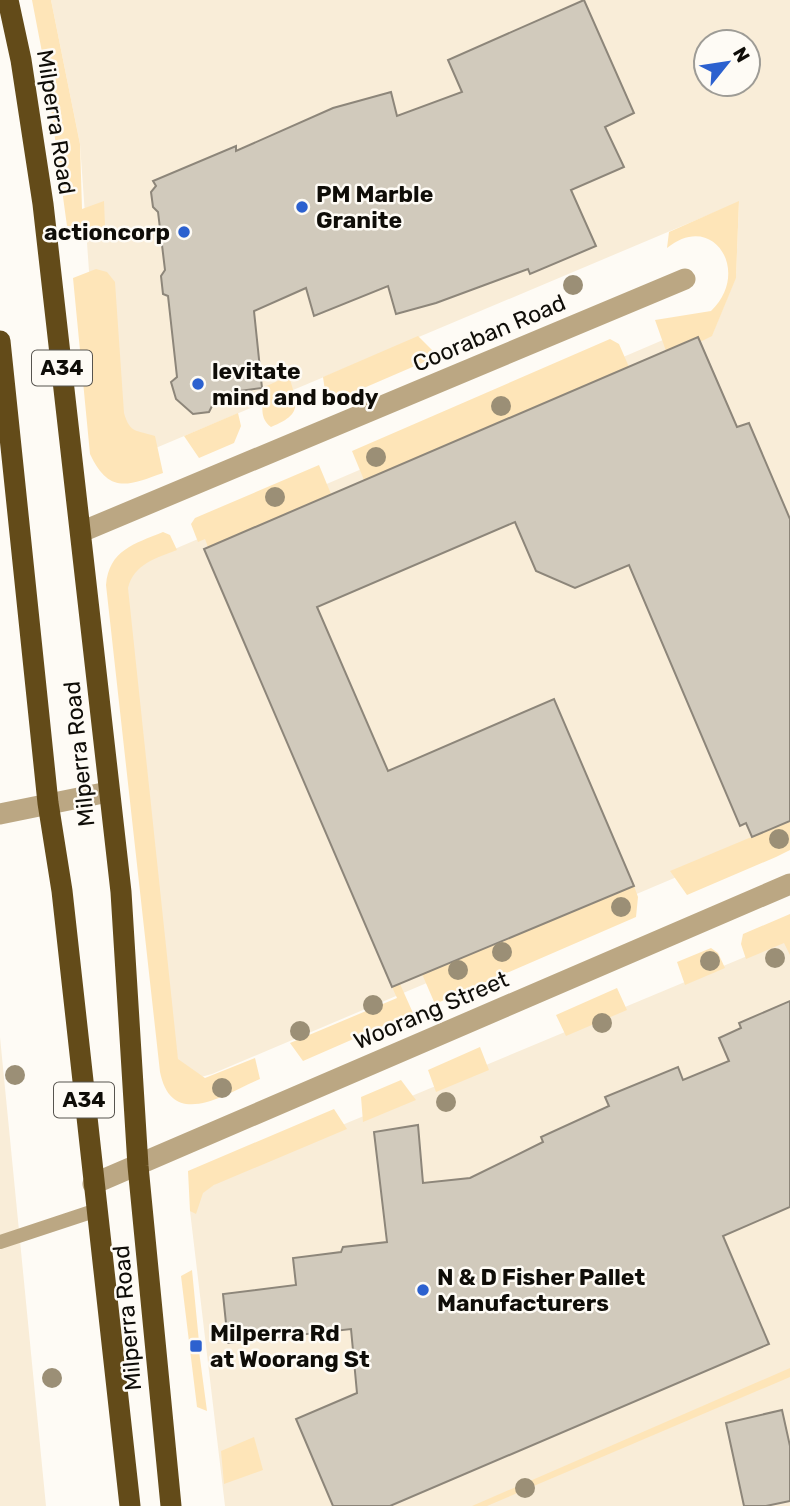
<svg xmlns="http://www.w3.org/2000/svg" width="790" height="1506" viewBox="0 0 790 1506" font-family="Rubik,sans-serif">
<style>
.built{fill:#f9edd8;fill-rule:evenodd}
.green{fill:#fee5b8}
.building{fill:#d1cabc;stroke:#8d867a;stroke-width:2}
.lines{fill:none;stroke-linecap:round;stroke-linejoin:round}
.lane{stroke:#bba783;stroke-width:14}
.street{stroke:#bba783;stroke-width:21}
.highway{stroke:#634b19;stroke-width:21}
.tree{fill:#9b8f76}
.poi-dot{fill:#2c61cf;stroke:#fefbf5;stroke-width:2.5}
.labels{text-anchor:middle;stroke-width:5;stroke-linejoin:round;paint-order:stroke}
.shield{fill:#fefbf5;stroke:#57544f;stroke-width:2}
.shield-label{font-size:21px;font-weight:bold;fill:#0f0d08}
.street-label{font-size:23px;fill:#0f0d08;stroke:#fefbf5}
.poi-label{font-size:23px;font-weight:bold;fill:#0f0d08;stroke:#fefbf5;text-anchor:start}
</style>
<rect width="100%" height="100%" fill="#fefbf5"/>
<path class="built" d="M 51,0 L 790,0 L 790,829 L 212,1074 L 201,1077 L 178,1063 L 130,671 L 127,572 L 156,557 L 705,322 L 712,335 L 736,277 L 739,202 L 151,450 L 123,454 L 89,271 L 80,144 ZM 706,42 L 748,42 L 748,84 L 706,84 Z
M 783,941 L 790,941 L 790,1506 L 225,1506 L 190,1211 L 193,1198 L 244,1166 Z
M 0,1037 L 46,1506 L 0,1506 Z"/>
<path class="green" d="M 32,0 L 51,0 L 80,144 L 82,209 L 104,201 L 105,226 L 96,231 L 67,226 L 46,73 Z
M 739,201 L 736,278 L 712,336 L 700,342 L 697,337 L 666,351 L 655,320 L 711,311 C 752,272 713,210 667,248 L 669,232 Z
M 96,269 L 107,272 L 115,282 L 124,413 C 130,434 137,430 155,436 L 163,473 C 127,486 109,494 90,454 L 73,278 Z
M 418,336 L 438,356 L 336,400 L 325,391 L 323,377 Z
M 610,339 L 619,344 L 629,367 L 364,480 L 352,451 Z
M 289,376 C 298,406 302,414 271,427 C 257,416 265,404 262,388 Z
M 238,413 L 241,426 L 234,443 L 199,458 L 184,436 Z
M 319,465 L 331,494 L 208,547 L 205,539 L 198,542 L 191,524 L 195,518 Z
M 163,532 L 170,535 L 177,550 C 156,558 134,564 128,588 L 178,1059 L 205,1078 L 255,1058 L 260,1079 C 225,1094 172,1131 160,1072 L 106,585 C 109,550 134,544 163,532 Z
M 790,821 L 790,850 L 776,857 L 687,895 L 670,871 Z
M 634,886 L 638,897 L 636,917 L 435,1004 L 422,974 Z
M 790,914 L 790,955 L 784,943 L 746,959 L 741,944 L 743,934 Z
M 711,948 L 718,953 L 725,968 L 685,985 L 677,962 Z
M 400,984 L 413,1013 L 303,1061 L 290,1043 L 397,998 L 392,987 Z
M 617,988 L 627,1010 L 566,1036 L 556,1015 Z
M 480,1047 L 489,1070 L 436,1092 L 428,1070 Z
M 401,1080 L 416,1100 L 363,1122 L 361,1097 Z
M 334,1109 L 347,1129 L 214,1185 L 203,1193 L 196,1214 L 190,1211 L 188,1171 Z
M 192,1270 L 199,1342 L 193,1343 L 193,1351 L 199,1351 L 207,1411 L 197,1407 L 181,1276 Z
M 790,1368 L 790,1377 L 487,1506 L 472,1506 Z
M 254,1437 L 263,1470 L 224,1484 L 221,1451 Z"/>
<path class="building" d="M 584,0 L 634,113 L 605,127 L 624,167 L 571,190 L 596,246 L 530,274 L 528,269 L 436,303 L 396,314 L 388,286 L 314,316 L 306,288 L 254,311 L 262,388 L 218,394 L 209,412 L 193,414 L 176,399 L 171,382 L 177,377 L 168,296 L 163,294 L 161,276 L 165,270 L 158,212 L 153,207 L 151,192 L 156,186 L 153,181 L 236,146 L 236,151 L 333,108 L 391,92 L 397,116 L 462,92 L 448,60 Z
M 698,337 L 737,427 L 749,423 L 790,519 L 790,821 L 752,837 L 746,823 L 740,826 L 629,565 L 575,588 L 536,571 L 515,522 L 317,607 L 388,771 L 554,699 L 634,886 L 392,987 L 204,549 Z
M 790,1001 L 790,1207 L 723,1236 L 769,1344 L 390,1506 L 333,1506 L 296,1419 L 357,1393 L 351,1329 L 228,1343 L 223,1294 L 296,1285 L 293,1258 L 341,1252 L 343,1247 L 387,1242 L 374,1132 L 418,1125 L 423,1183 L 470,1178 L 543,1142 L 541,1137 L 609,1106 L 605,1097 L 678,1067 L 683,1080 L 729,1061 L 719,1038 L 741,1028 L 739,1023 Z
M 782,1410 L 790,1446 L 790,1501 L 766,1506 L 744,1506 L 726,1423 Z"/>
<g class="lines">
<path class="lane" d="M 0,1242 L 97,1210"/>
<path class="street" d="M 81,532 L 685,279
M 0,814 L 108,792
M 93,1184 L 790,884"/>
<path class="highway" d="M 8,0 L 21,60 L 43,204 L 121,892 L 138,1166 L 171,1506
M 0,341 L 48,803 L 62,891 L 130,1506"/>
</g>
<g class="tree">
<circle cx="573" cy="285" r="10"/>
<circle cx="501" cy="406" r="10"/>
<circle cx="376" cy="457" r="10"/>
<circle cx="275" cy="497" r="10"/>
<circle cx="779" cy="839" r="10"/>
<circle cx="621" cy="907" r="10"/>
<circle cx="502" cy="952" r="10"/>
<circle cx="775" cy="958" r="10"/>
<circle cx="710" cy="961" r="10"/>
<circle cx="458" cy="970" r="10"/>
<circle cx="373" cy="1005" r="10"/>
<circle cx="602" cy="1023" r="10"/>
<circle cx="300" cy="1031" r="10"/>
<circle cx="15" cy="1075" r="10"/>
<circle cx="222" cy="1088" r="10"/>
<circle cx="446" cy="1102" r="10"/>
<circle cx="52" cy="1378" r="10"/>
<circle cx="525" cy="1488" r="10"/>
</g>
<g class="poi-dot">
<circle cx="302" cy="207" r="7"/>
<circle cx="184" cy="232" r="7"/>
<circle cx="198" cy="384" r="7"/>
<circle cx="423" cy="1290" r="7"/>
<rect x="189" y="1339" width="14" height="14" rx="3.5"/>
</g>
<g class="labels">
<g class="shield">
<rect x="32" y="350.5" width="60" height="35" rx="5"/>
<rect x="54" y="1082.5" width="60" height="35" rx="5"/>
</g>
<g class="shield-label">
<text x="62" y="375">A34</text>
<text x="84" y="1107">A34</text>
</g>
<g class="street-label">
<text transform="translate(56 122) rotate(81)" y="8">Milperra Road</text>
<text transform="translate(489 333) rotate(-23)" y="8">Cooraban Road</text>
<text transform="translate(79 754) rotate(-96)" y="8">Milperra Road</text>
<text transform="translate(431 1010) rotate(-23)" y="8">Woorang Street</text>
<text transform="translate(127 1318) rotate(-95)" y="8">Milperra Road</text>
</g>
<g class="poi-label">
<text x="316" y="202">PM Marble<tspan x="316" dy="26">Granite</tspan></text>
<text x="170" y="240" text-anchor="end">actioncorp</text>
<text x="212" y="379">levitate<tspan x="212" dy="26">mind and body</tspan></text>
<text x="437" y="1285">N &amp; D Fisher Pallet<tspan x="437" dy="26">Manufacturers</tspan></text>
<text x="210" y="1341">Milperra Rd<tspan x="210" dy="26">at Woorang St</tspan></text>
</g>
</g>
<g transform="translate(727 63) rotate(60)"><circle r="33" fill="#fefbf5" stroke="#9e9c96" stroke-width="2"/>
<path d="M0-5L12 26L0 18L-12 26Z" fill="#2c61cf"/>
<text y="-10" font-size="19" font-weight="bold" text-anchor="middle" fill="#0f0d08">N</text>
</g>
</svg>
